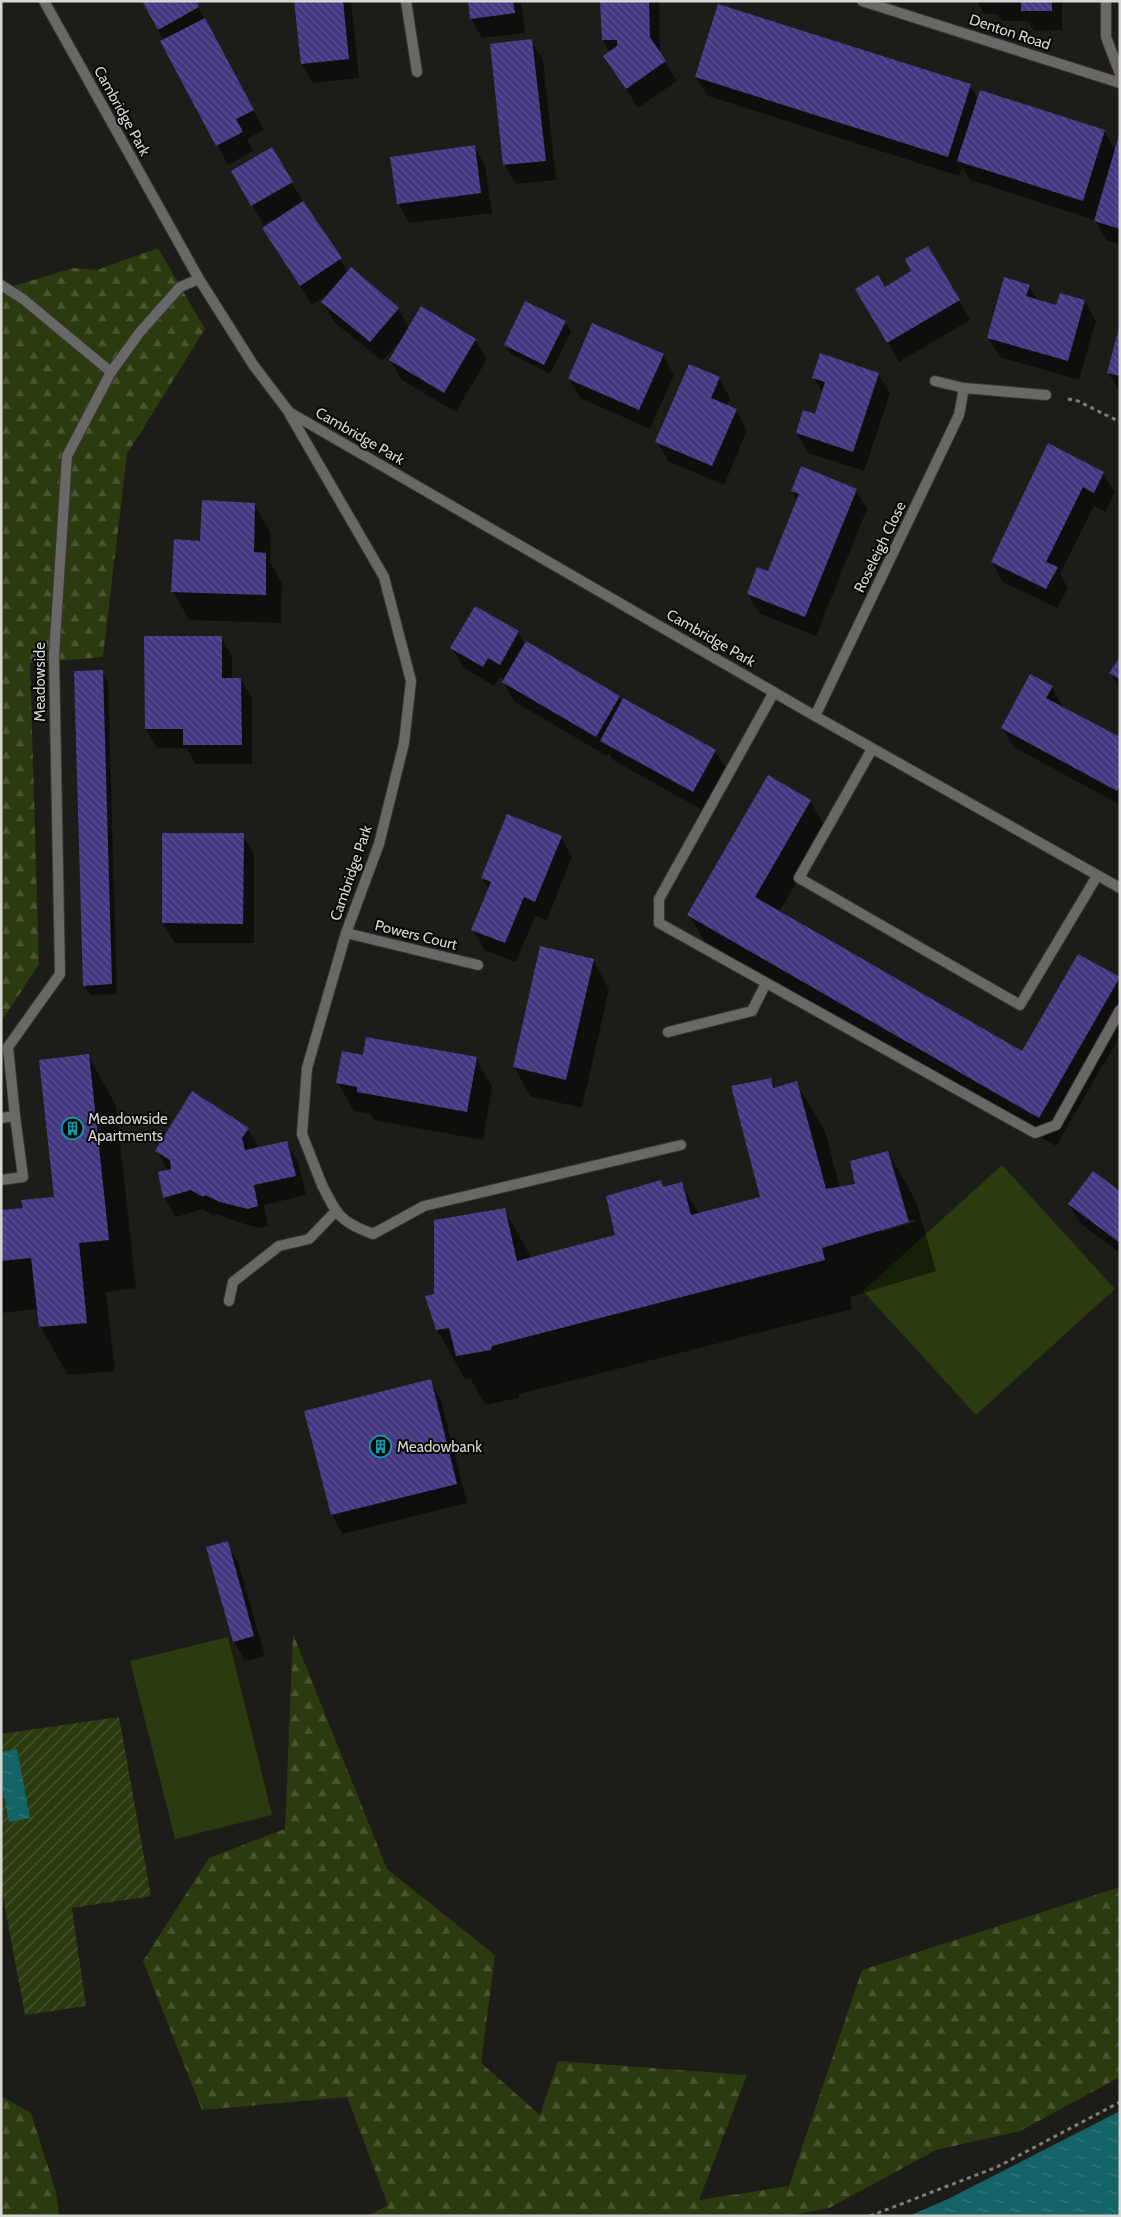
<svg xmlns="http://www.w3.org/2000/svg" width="1121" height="2217" viewBox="0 0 1121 2217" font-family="Cabin,sans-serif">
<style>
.grass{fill:#2c3a10}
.forest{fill:url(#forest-firs)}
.garden{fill:url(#garden-furrows)}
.water{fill:url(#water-ripples)}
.shadow{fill:#0007;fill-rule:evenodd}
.building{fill:url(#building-back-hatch)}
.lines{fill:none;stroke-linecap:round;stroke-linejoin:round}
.lane-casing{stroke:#373632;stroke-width:12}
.street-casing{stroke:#373632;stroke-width:12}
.path{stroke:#7f7e7b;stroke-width:3;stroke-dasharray:4 4;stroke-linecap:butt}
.lane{stroke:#6a6767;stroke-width:10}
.street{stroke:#6a6767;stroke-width:10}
.labels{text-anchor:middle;stroke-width:4;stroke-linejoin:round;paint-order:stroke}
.street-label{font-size:15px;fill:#d8d7d5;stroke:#070705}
.poi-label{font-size:15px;fill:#d8d7d5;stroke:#070705;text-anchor:start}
</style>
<defs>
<pattern id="forest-firs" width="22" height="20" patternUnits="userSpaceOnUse" patternTransform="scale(1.25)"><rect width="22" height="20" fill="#2c3a10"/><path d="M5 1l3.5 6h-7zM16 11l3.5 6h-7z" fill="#4a5632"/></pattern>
<pattern id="garden-furrows" width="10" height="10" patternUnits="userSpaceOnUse" patternTransform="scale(1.25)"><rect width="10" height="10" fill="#2c3a10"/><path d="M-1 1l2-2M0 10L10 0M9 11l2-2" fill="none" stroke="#4a5632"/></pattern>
<pattern id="water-ripples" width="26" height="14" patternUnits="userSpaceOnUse" patternTransform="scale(1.25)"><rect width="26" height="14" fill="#146366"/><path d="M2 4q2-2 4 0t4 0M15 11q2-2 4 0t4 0" fill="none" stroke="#35797b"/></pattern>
<pattern id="building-back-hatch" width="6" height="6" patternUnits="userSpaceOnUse" patternTransform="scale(1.25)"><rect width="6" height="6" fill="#443680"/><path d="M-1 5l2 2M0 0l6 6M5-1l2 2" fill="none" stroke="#5e5291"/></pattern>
</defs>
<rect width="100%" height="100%" fill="#1d1c18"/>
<path class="grass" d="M 1002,1165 L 1115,1289 L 976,1415 L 863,1291 Z
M 228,1637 L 272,1815 L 175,1839 L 130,1661 Z"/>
<path class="forest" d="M 158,248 L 205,329 L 127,454 L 103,657 L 30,663 L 39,964 L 1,1022 L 1,290 L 73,268 L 97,270 Z
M 293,1634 L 387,1869 L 495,1955 L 481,2063 L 540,2115 L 558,2061 L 747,2075 L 699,2200 L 789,2186 L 862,1970 L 1120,1887 L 1120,2077 L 1020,2131 L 936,2150 L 829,2208 L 789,2216 L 368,2216 L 388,2205 L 347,2097 L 202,2110 L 143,1961 L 209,1858 L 285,1829 Z
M 1,2096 L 31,2113 L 56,2192 L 59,2216 L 1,2216 Z"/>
<path class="garden" d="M 119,1717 L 151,1896 L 72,1908 L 86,2006 L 25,2015 L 1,1886 L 1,1734 Z"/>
<path class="water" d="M 17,1749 L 30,1818 L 9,1822 L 1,1780 L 1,1752 Z
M 1120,2111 L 1120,2216 L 909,2216 L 948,2199 Z"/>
<path class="shadow" d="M 143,1 L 195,1 L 264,130 L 247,139 L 253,151 L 228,165 Z
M 295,1 L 351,1 L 359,78 L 313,83 L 302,64 Z
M 469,1 L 521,1 L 525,33 L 482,38 L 471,18 Z
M 602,1 L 659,2 L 660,54 L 677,81 L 638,108 L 605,56 L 610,52 L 603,40 Z
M 977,1 L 1062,1 L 1062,30 L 1034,31 L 1028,21 L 1002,21 L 998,14 L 984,14 Z
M 531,41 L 543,60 L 556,180 L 516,184 L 505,165 Z
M 696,77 L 970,85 L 978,99 L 1104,131 L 1116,151 L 1120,138 L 1120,245 L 1106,240 L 1095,220 L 970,180 L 962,166 L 959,176 L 708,96 Z
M 474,146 L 485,166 L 492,213 L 409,223 L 398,203 Z
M 272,149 L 303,202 L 348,272 L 398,309 L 409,328 L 475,340 L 487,359 L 456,412 L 402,380 L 390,360 L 405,336 L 382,361 L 334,322 L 323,302 L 330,293 L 312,305 L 263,229 L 274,221 L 273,219 L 264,225 L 233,172 Z
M 928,247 L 970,320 L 899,362 L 857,289 L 884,288 L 913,272 Z
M 1029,286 L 1038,301 L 1057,307 L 1085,301 L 1096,321 L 1079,380 L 1000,357 L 988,338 Z
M 565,322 L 571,331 L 550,374 L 511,354 L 505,345 Z
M 1120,331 L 1120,392 L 1108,372 Z
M 663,355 L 674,375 L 650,429 L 580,398 L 569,379 Z
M 878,374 L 890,393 L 864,471 L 808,453 L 797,433 L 815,415 L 823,393 L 814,378 Z
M 719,378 L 730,398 L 726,406 L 736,410 L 747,430 L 724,485 L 668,461 L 657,442 Z
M 1048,445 L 1103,473 L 1115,492 L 1105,512 L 1094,506 L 1060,574 L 1068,588 L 1057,608 L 1003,582 L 992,562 Z
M 856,490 L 867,509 L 816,636 L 759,613 L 748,594 L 769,573 L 798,501 L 792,491 Z
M 254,504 L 271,533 L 270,562 L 282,583 L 281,623 L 189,620 L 173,591 L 201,542 Z
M 518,632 L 525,645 L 619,697 L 622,703 L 715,751 L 727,770 L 704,811 L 613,760 L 609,753 L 607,756 L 515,702 L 503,682 L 505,680 L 499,677 L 494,686 L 463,667 L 452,648 Z
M 221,637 L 232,656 L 232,679 L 241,679 L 252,699 L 252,764 L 196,764 L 186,748 L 157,748 L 146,729 Z
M 1120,659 L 1120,689 L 1110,673 Z
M 102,672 L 108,681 L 117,994 L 90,995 L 85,985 Z
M 1052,687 L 1063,707 L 1119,738 L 1120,736 L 1120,805 L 1014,747 L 1002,728 Z
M 769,777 L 810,801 L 827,830 L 779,912 L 1022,1053 L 1079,956 L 1120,979 L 1120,1036 L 1056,1146 L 705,943 L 689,915 Z
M 164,835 L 243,835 L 254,854 L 254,943 L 175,943 L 163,923 Z
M 561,837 L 572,857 L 547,920 L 535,916 L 516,962 L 484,950 L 473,930 L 489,889 L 482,878 Z
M 593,960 L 609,989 L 582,1108 L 530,1096 L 514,1067 Z
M 88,1056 L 116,1105 L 136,1288 L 106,1292 L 115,1371 L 68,1375 L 40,1326 L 38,1309 L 1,1313 L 1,1212 L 24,1209 L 55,1198 Z
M 364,1056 L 476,1058 L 492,1087 L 483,1140 L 374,1120 L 371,1114 L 354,1111 L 338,1083 Z
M 770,1079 L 776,1089 L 796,1083 L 825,1131 L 840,1188 L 857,1185 L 888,1152 L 916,1201 L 936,1271 L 850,1297 L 852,1309 L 519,1394 L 519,1398 L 485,1405 L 470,1378 L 465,1379 L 437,1330 L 427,1297 L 435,1295 L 504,1210 L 532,1258 L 617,1236 L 661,1182 L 664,1188 L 681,1184 L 699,1214 L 761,1198 ZM 914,1219 L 915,1222 L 882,1232 L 882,1229 Z
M 248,1129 L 259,1148 L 286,1142 L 298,1162 L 306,1195 L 264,1205 L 268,1226 L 260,1228 L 247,1225 L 216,1214 L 214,1216 L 203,1209 L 176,1217 L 164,1197 L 168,1171 L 157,1151 Z
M 1120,1193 L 1120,1253 L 1080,1223 L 1069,1204 Z
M 430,1381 L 441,1400 L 467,1503 L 343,1534 L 332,1515 L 306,1412 Z
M 227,1543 L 238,1562 L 265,1656 L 245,1661 L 234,1642 L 207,1548 Z"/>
<path class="building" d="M 142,1 L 196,1 L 199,7 L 158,30 Z
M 294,1 L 343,1 L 349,59 L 301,64 Z
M 468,1 L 513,1 L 515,13 L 470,19 Z
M 600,1 L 649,1 L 650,37 L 666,61 L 626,89 L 603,56 L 617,46 L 617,40 L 602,40 Z
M 1021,1 L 1052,1 L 1052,11 L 1021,11 Z
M 718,4 L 971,84 L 948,157 L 695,77 Z
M 205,18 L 254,110 L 236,119 L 243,132 L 216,146 L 160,41 Z
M 532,39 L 546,161 L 503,165 L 490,44 Z
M 980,90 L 1105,130 L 1083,201 L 957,161 Z
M 1119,135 L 1120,135 L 1120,229 L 1094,221 Z
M 475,145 L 481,193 L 397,204 L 390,157 Z
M 272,147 L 293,182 L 251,206 L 231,171 Z
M 303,201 L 342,258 L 300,286 L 262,228 Z
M 928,246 L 960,300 L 887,343 L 855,289 L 878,275 L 885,287 L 911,271 L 905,259 Z
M 351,267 L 399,308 L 370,342 L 321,302 Z
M 1004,277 L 1030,285 L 1026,296 L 1056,305 L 1060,293 L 1085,300 L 1068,361 L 987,338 Z
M 525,301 L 566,321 L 544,365 L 504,345 Z
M 421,306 L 476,339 L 444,393 L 389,360 Z
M 592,323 L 664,354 L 639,410 L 568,379 Z
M 1119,328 L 1120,329 L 1120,376 L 1107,373 Z
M 820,353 L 879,373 L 853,452 L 796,433 L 803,410 L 815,414 L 825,382 L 812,378 Z
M 689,364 L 720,377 L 711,398 L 737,409 L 712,466 L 655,442 Z
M 1048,443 L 1104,472 L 1094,493 L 1083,487 L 1046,562 L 1058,567 L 1046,589 L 991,562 Z
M 801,466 L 857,489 L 805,617 L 747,594 L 757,567 L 768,571 L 799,494 L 791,491 Z
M 202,500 L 255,503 L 254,552 L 266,553 L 266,595 L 171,592 L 174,539 L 200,541 Z
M 475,606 L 519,631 L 500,665 L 488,658 L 483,667 L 450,648 Z
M 144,636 L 222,636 L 222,678 L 241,678 L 242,745 L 183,745 L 183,729 L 145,729 Z
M 526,641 L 620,696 L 596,737 L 502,682 Z
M 1120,657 L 1120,680 L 1109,673 Z
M 103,670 L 112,984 L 83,986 L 74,671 Z
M 1030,674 L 1053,686 L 1046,698 L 1118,736 L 1120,733 L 1120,785 L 1117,791 L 1001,728 Z
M 623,698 L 716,750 L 693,792 L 600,741 Z
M 768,775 L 811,800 L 755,897 L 1022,1051 L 1078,954 L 1120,977 L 1039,1118 L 687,915 Z
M 507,814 L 562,836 L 535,902 L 524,897 L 505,943 L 471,930 L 491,882 L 481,878 Z
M 162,833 L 244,833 L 243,924 L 162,923 Z
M 540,946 L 594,959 L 566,1080 L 513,1067 Z
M 366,1037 L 477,1057 L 467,1112 L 357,1092 L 357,1087 L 336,1083 L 342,1051 L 363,1055 Z
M 89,1054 L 109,1240 L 79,1243 L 87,1323 L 39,1327 L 31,1258 L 1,1261 L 1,1210 L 23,1208 L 21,1200 L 54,1197 L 39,1060 Z
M 771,1078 L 773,1088 L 797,1081 L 826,1189 L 855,1184 L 850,1161 L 888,1151 L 909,1222 L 822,1248 L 825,1260 L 492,1346 L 491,1350 L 456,1356 L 449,1328 L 436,1330 L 425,1296 L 434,1294 L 434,1220 L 505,1208 L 517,1261 L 615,1235 L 606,1196 L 661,1180 L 663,1187 L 682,1182 L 691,1215 L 760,1197 L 731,1086 Z
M 192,1091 L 249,1128 L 242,1138 L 245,1150 L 287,1141 L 296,1176 L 254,1185 L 258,1206 L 248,1209 L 220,1202 L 205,1195 L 203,1197 L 191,1190 L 163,1198 L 158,1172 L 171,1169 L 170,1160 L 155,1151 Z
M 1093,1171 L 1120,1191 L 1120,1243 L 1068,1204 Z
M 431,1379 L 457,1484 L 331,1515 L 304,1411 Z
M 228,1541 L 254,1636 L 233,1642 L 206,1547 Z"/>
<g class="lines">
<defs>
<path id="lane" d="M 1,285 L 23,299 L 111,372
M 774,692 L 659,899 L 659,923 L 1035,1133 L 1056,1125 L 1120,1010
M 872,749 L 799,878 L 1020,1005 L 1097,876
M 668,1032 L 752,1011 L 766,983
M 322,1185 C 337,1215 340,1222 373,1234 L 424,1206 L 681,1145
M 229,1301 L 233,1282 L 279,1246 L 309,1239 L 335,1212"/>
<path id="street" d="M 44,1 L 199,279 L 254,366 L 289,412 L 815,716 L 1120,888
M 406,1 L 417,72
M 862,1 L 1120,83
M 1106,1 L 1106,37 L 1120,74
M 935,381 L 964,388
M 289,413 L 384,577 L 411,681 L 404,743 L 379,844 L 346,933 L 307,1068 L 302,1134 L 322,1185
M 815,716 L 959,415 L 964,388 L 1046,395
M 346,933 L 478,965
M 1,1118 L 15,1116 L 8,1047 L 60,974 L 54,655 L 67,456 L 111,372 L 140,332 L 180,287 L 199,279
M 1,1180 L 23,1177 L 15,1116"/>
</defs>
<use href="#lane" class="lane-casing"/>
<use href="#street" class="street-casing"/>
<path class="path" d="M 1068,399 L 1078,401 L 1120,422
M 870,2216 L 997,2167 L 1120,2102"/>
<use href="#lane" class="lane"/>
<use href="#street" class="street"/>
</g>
<defs>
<symbol id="building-ring" viewBox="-11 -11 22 22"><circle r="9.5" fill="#070705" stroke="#0f9aa8" stroke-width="1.5"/><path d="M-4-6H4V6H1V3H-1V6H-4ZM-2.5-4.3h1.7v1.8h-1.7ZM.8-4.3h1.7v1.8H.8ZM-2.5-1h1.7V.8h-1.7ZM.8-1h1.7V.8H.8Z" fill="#0f9aa8"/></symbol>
</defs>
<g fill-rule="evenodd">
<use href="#building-ring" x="60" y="1116" width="25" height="25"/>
<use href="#building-ring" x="368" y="1434" width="25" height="25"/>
</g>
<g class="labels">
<g class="street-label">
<text transform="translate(1010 32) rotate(18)" y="5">Denton Road</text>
<text transform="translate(122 111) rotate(61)" y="5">Cambridge Park</text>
<text transform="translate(360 436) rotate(30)" y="5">Cambridge Park</text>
<text transform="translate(880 547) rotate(-64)" y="5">Roseleigh Close</text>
<text transform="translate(711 638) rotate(30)" y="5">Cambridge Park</text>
<text transform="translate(40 682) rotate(-90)" y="5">Meadowside</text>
<text transform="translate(351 873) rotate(-71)" y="5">Cambridge Park</text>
<text transform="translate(416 935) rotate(14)" y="5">Powers Court</text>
</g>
<g class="poi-label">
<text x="88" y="1124">Meadowside<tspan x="88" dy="17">Apartments</tspan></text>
<text x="397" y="1452">Meadowbank</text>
</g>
</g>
<rect width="1121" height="2217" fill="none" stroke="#d8d7d5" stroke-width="5"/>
</svg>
